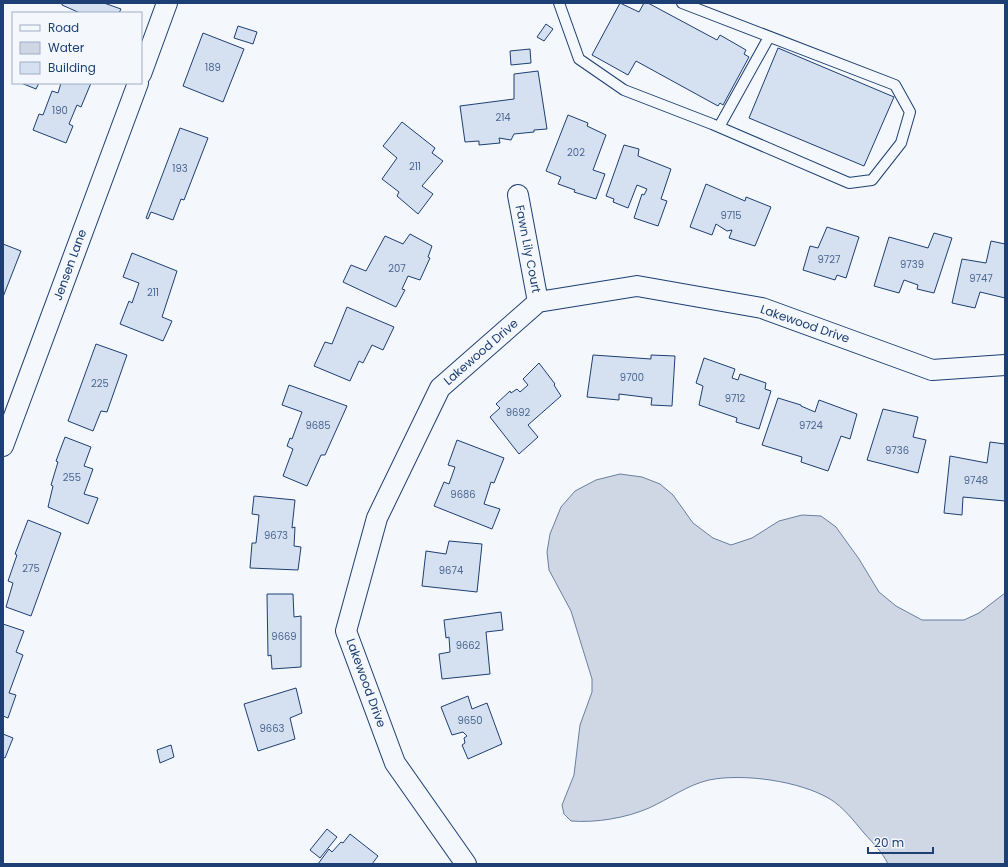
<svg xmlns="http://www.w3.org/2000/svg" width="1008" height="867" viewBox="0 0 1008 867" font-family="Poppins,sans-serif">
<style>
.water{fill:#cfd7e4;stroke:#687fa3}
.building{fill:#d5e0f0;stroke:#1d3f73}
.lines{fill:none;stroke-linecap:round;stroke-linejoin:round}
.lane-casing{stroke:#1d3f73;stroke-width:12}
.street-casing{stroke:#1d3f73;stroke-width:22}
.lane{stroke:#f4f7fb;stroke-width:10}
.street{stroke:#f4f7fb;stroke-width:20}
.labels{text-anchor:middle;stroke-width:3;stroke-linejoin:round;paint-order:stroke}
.number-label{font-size:10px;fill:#4b6792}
.street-label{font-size:12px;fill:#1d3f73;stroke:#f4f7fb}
</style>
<rect width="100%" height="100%" fill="#f4f7fb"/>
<path class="water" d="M 620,474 L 642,477 L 660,484 L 673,495 L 693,523 L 713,538 L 731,545 L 752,538 L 779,521 L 802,515 L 821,516 L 836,527 L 859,559 L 879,592 L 896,606 L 922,620 L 964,620 L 979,613 L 1005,593 L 1005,864 L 888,864 C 883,853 872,842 864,833 C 854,821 843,807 830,799 C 800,781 743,773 709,780 C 687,785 669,799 649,808 C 626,818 596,823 571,821 L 564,814 L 562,805 L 574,775 L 580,725 L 592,692 L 592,679 L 571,611 L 549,570 L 547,552 L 550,534 L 561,507 L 575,491 L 596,480 Z"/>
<path class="building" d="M 62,3 L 104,3 L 121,9 L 119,13 L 80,13 L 62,5 Z
M 620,3 L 639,12 L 644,3 L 648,3 L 717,40 L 720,35 L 746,50 L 744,54 L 749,57 L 723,105 L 720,103 L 718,106 L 636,61 L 628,75 L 592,55 Z
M 546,24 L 553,29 L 544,41 L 537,37 Z
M 238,26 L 257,32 L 253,44 L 234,38 Z
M 203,33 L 244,49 L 223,102 L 183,86 Z
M 778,48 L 894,97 L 864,166 L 749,118 Z
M 530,49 L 531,63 L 511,65 L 510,51 Z
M 538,71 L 547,129 L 534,130 L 534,132 L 514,134 L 511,140 L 499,138 L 500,143 L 479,145 L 479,141 L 465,142 L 460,106 L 514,99 L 514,74 Z
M 21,83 L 39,83 L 36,89 Z
M 61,83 L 91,83 L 81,107 L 77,105 L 69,124 L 73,126 L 66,143 L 33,130 L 39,114 L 43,115 L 52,91 L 58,93 Z
M 568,115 L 588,123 L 587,126 L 606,135 L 593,170 L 605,174 L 596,199 L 574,192 L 575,190 L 558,184 L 561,177 L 546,171 Z
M 402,122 L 435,148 L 432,153 L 443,161 L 422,186 L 433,194 L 418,214 L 397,196 L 399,192 L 382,179 L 397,158 L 383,146 Z
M 180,128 L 208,138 L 184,200 L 181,199 L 173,220 L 151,212 L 148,219 L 146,218 Z
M 624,145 L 639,149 L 638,156 L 671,169 L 661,199 L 667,201 L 658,226 L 634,218 L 642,194 L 644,195 L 647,189 L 637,185 L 628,208 L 613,202 L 614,199 L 606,196 Z
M 706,184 L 745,201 L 746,197 L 771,207 L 755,246 L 729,238 L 732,230 L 727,231 L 716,224 L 712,235 L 690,227 Z
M 827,227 L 859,237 L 846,278 L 837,275 L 835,280 L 803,270 L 810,246 L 818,248 Z
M 934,233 L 952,238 L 934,293 L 917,289 L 918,285 L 904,280 L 899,293 L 874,286 L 889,237 L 928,248 Z
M 410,234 L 432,246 L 428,257 L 430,258 L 420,280 L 408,276 L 402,289 L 405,290 L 396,307 L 343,282 L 351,265 L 366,271 L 385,236 L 403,244 Z
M 991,241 L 1005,244 L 1005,298 L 980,292 L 975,308 L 952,303 L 962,259 L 986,263 Z
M 3,244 L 21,251 L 3,297 Z
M 132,253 L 177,271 L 162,317 L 172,321 L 163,341 L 120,324 L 129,301 L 132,303 L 139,283 L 123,277 Z
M 347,307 L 394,327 L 383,350 L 372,345 L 363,363 L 359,361 L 350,381 L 314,366 L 325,342 L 332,344 Z
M 96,344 L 127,355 L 107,412 L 101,411 L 93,431 L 68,421 Z
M 593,355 L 651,359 L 651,355 L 675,356 L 672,406 L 651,405 L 652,398 L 619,394 L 619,400 L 587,397 Z
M 704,358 L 735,369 L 732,378 L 738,380 L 740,374 L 766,383 L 765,389 L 771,391 L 759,429 L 736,422 L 737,418 L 699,405 L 703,386 L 696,383 Z
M 539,363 L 555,384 L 554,385 L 561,396 L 528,425 L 538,437 L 519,454 L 490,417 L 500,408 L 496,404 L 510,391 L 511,393 L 517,389 L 520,392 L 528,385 L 523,379 Z
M 289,385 L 347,406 L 325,455 L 321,455 L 307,486 L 283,476 L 293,449 L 287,446 L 290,438 L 292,439 L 302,412 L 282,405 Z
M 778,398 L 801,405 L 801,406 L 815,412 L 819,400 L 857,414 L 850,439 L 841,436 L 828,471 L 801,462 L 802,457 L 762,445 Z
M 883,409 L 918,417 L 913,437 L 926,440 L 918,473 L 867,460 Z
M 65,437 L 91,447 L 84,466 L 93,469 L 84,494 L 98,498 L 88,524 L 48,507 L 53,486 L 51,485 L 58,462 L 56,461 Z
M 457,440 L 504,458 L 494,483 L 491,482 L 484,504 L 500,509 L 492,529 L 434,506 L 444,482 L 449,484 L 455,467 L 448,465 Z
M 990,442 L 1005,444 L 1005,501 L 963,497 L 962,515 L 944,513 L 950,456 L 987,463 Z
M 254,496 L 295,500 L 292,528 L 295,527 L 294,546 L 301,547 L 298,570 L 250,568 L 252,543 L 256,543 L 259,515 L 252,514 Z
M 28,520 L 61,533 L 31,616 L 6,607 L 13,583 L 8,581 L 17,555 L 15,554 Z
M 449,541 L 482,544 L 477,592 L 422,586 L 426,551 L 446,554 Z
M 267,594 L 293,594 L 294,617 L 301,616 L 301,667 L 272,669 L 271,655 L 268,656 Z
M 501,612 L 503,630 L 486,632 L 490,674 L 442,679 L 439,654 L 450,652 L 449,637 L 446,638 L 444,620 Z
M 3,624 L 24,631 L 16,652 L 23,655 L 9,693 L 16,695 L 8,718 L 3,716 Z
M 296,688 L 302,713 L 290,718 L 295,739 L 258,751 L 244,704 Z
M 468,696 L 472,709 L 487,703 L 502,744 L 468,759 L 462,745 L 465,743 L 464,738 L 467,736 L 463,732 L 452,735 L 441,707 Z
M 3,734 L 13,738 L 5,758 L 3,757 Z
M 171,745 L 174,757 L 160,763 L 157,750 Z
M 327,829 L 337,837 L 320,858 L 310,850 Z
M 350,834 L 378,856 L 372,864 L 318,864 L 329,849 L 332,852 L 341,842 L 343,843 Z"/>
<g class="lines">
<defs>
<path id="lane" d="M 559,3 L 579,59 L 624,90 L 712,124 L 849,183 L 872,180 L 901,143 L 910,112 L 895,85 L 682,3
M 719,127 L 769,37"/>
<path id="street" d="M 141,74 L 167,3
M 518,195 L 538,302
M 3,446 L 138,83
M 466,864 L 395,763 L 346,631 L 377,518 L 440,388 L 538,302 L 637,286 L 762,308 L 932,370 L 1005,365"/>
</defs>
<use href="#lane" class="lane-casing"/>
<use href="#street" class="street-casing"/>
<use href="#lane" class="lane"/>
<use href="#street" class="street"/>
</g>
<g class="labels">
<g class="number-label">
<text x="213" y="71">189</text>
<text x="60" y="114">190</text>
<text x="503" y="121">214</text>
<text x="576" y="156">202</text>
<text x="415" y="170">211</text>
<text x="180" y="172">193</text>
<text x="731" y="219">9715</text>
<text x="829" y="263">9727</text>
<text x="912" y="268">9739</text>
<text x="397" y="272">207</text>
<text x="981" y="282">9747</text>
<text x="153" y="296">211</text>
<text x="632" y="381">9700</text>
<text x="100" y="387">225</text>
<text x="735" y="402">9712</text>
<text x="518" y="416">9692</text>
<text x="318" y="429">9685</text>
<text x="811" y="429">9724</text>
<text x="897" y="454">9736</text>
<text x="72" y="481">255</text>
<text x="976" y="484">9748</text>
<text x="463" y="498">9686</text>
<text x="276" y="539">9673</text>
<text x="31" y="572">275</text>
<text x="451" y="574">9674</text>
<text x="284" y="640">9669</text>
<text x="468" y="649">9662</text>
<text x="470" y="724">9650</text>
<text x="272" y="732">9663</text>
</g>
<g class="street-label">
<text transform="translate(528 249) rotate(79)" y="4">Fawn Lily Court</text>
<text transform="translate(70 265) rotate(-70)" y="4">Jensen Lane</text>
<text transform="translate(805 324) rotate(19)" y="4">Lakewood Drive</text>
<text transform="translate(481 352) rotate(-41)" y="4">Lakewood Drive</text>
<text transform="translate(366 683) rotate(70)" y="4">Lakewood Drive</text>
</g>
</g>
<rect width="1008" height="867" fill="none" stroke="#1d3f73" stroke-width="8"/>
<rect x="12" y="12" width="130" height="72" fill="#f4f7fb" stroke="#9eadc5"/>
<rect x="20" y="25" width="20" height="6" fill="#f4f7fb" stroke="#9eadc5"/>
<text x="48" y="32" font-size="12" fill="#1d3f73">Road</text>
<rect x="20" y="42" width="20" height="12" fill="#cfd7e4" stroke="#9eadc5"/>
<text x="48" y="52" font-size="12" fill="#1d3f73">Water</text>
<rect x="20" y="62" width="20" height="12" fill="#d5e0f0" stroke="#9eadc5"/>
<text x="48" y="72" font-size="12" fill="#1d3f73">Building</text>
<path d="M868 847v6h65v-6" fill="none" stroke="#1d3f73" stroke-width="2"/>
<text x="874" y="847" font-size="12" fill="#1d3f73" stroke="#f4f7fb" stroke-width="3" paint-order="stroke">20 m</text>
</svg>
